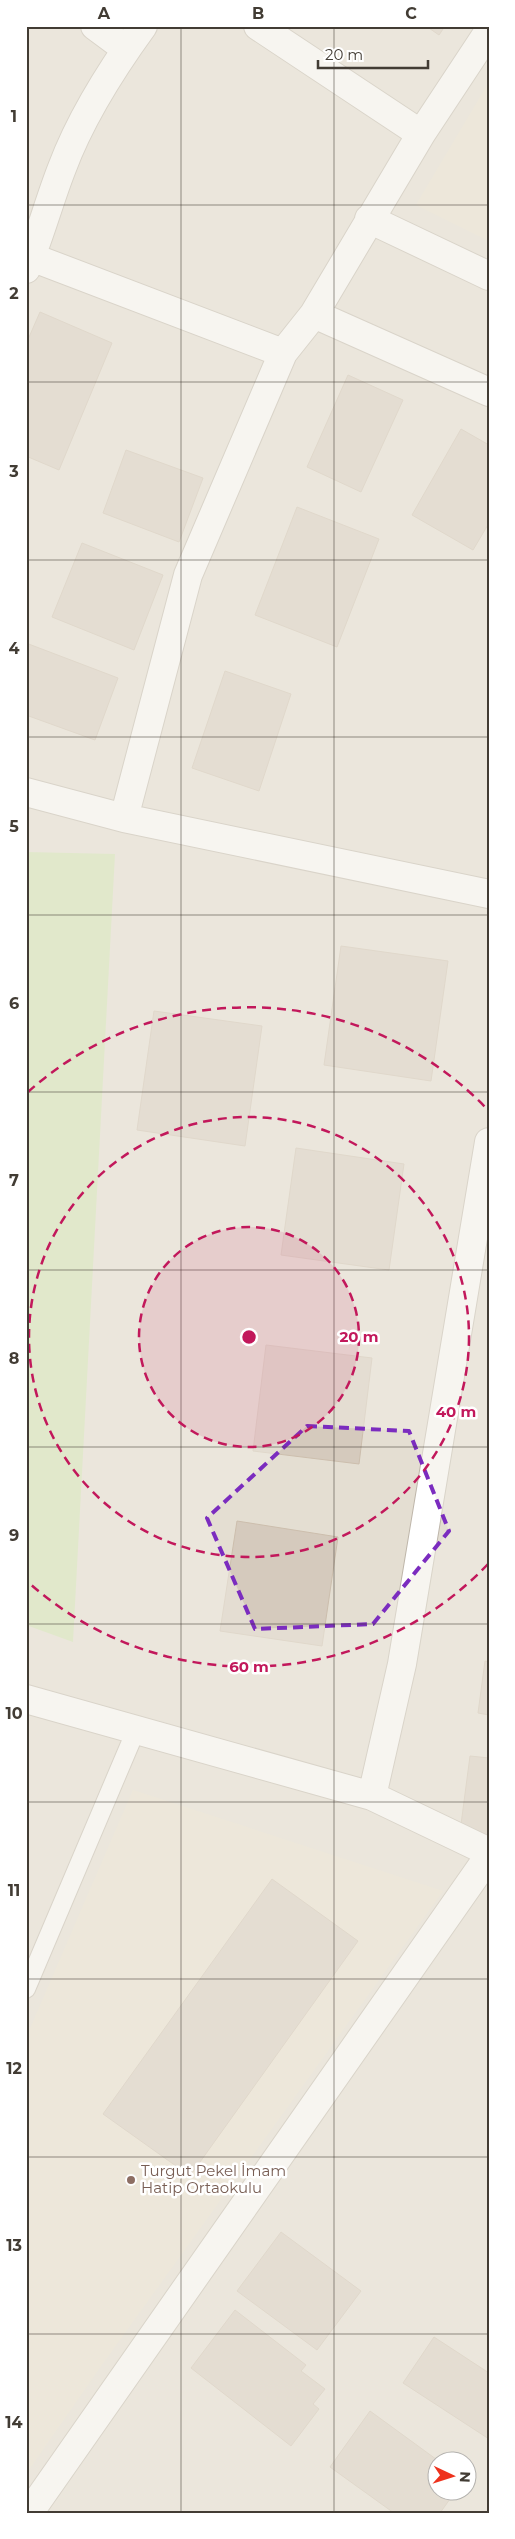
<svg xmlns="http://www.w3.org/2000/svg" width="515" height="2539" viewBox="0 0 515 2539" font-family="Montserrat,sans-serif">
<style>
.residential{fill:#e4ded2;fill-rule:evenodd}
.education{fill:#e9e0ce}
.green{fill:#cee3ae}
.building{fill:#d5cabd;stroke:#ccbead}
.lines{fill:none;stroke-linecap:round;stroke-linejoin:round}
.lane-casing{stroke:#beb6aa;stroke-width:20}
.street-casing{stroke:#beb6aa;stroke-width:30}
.lane{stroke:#fff;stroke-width:18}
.street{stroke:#fff;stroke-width:28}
.marked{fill:none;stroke:#7b2cbf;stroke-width:4;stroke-dasharray:10 6;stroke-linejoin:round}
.grid{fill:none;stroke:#423c34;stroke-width:1;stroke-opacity:0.55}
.ring{fill:none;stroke:#c2185b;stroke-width:2.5;stroke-dasharray:9 6}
.education-dot{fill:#8d6e63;stroke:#fff;stroke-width:2}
.labels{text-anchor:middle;stroke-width:5;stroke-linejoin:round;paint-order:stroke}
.education-label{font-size:15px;fill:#785e54;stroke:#fff;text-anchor:start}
.centre{fill:#c2185b;stroke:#fff;stroke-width:2.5}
.ring-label{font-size:15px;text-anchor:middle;font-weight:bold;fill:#c2185b;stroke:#fff;stroke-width:5;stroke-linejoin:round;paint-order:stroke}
.neatline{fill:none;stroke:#423c34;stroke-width:2}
.grid-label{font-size:16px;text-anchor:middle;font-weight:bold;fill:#423c34}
</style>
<rect width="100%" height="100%" fill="#f1ece3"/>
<path class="residential" d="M 26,26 L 489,26 L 489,2513 L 26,2513 ZM 438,2462 L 468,2462 L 468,2492 L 438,2492 Z"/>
<path class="education" d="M 489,82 L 489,241 L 416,205 Z
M 133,1790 L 443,1891 L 101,2366 L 26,2474 L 26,2038 Z"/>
<path class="green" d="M 26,852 L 115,854 L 73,1642 L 26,1625 Z"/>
<path class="building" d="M 426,26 L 445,26 L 439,35 Z
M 40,312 L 112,343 L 59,470 L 26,456 L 26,344 Z
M 348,375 L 403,400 L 361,492 L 307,467 Z
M 461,429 L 489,445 L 489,523 L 473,550 L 412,515 Z
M 126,450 L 203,478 L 179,542 L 103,513 Z
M 297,507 L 379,539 L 337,647 L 255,615 Z
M 82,543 L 163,575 L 134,650 L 52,617 Z
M 26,643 L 118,678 L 95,740 L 26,715 Z
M 225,671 L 291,694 L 259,791 L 192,768 Z
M 341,946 L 448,961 L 431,1081 L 324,1065 Z
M 154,1011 L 262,1026 L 245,1146 L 137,1130 Z
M 296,1148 L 404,1164 L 389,1270 L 281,1255 Z
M 266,1345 L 372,1358 L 359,1464 L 253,1451 Z
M 237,1521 L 338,1537 L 322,1646 L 220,1631 Z
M 485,1661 L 489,1662 L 489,1715 L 478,1713 Z
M 470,1756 L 489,1758 L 489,1835 L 460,1832 Z
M 272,1879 L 358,1941 L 190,2176 L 103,2114 Z
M 281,2232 L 361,2291 L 317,2350 L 237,2291 Z
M 235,2310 L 306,2365 L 301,2371 L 325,2389 L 313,2404 L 319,2409 L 291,2446 L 191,2368 Z
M 434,2337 L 489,2373 L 489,2439 L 403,2383 Z
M 370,2411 L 440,2462 L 438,2462 L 438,2492 L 455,2492 L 440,2513 L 394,2513 L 330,2467 Z"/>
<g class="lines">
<defs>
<path id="lane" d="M 26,1989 L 136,1730"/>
<path id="street" d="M 95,26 L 126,49
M 258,26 L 421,134
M 369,219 L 489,276
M 31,257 L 283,353
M 26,269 C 40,236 49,201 62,168 C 81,117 111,70 143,26
M 314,314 L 489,392
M 26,792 L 124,818 L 489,894
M 124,818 L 188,575 L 283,353 L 314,314 L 421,134 L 489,31
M 26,1699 L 372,1796 L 489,1852
M 372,1796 L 402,1664 L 489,1142
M 29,2513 L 489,1856"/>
</defs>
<use href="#lane" class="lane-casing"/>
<use href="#street" class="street-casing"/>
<use href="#lane" class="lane"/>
<use href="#street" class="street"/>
</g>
<path d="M0 0H515V2539H0ZM 307,1426 L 409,1431 L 449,1531 L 373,1624 L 255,1629 L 207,1518 Z" fill="#f1ece3" fill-opacity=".55" fill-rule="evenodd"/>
<path class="marked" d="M 307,1426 L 409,1431 L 449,1531 L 373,1624 L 255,1629 L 207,1518 Z"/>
<path class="grid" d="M 181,26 L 181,2513M 334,26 L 334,2513M 26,205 L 489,205M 26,382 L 489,382M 26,560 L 489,560M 26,737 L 489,737M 26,915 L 489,915M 26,1092 L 489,1092M 26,1270 L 489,1270M 26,1447 L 489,1447M 26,1624 L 489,1624M 26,1802 L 489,1802M 26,1979 L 489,1979M 26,2157 L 489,2157M 26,2334 L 489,2334"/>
<circle cx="249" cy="1337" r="110" fill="#c2185b" fill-opacity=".12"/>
<g class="ring">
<circle cx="249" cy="1337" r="110"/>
<circle cx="249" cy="1337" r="220"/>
<path d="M488 1564A330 330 0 0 1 28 1582M28 1092A330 330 0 0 1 488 1110"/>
</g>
<circle class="education-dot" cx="131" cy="2180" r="5"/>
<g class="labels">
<g class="education-label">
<text x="141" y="2176">Turgut Pekel İmam<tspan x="141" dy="17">Hatip Ortaokulu</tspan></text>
</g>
</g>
<circle cx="249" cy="1337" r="8" class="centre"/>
<g class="ring-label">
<text x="359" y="1342">20 m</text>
<text x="456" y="1417">40 m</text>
<text x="249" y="1672">60 m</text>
</g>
<rect width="515" height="2539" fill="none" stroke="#ffffff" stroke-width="55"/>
<g transform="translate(452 2476) rotate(94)"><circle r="24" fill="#ffffff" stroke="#b3b1ae"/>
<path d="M0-4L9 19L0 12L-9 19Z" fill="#ee321d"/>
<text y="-8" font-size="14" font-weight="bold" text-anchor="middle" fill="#423c34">N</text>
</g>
<path d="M318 60v8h110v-8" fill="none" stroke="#423c34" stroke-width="2.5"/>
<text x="325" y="60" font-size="15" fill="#423c34" stroke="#ffffff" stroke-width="4" paint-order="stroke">20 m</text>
<rect x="28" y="28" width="460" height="2484" class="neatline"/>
<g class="grid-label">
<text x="104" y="19">A</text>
<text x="258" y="19">B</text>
<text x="411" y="19">C</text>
<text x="14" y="122">1</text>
<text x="14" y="299">2</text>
<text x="14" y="477">3</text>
<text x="14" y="654">4</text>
<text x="14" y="832">5</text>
<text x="14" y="1009">6</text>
<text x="14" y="1186">7</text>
<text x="14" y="1364">8</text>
<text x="14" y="1541">9</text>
<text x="14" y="1719">10</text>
<text x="14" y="1896">11</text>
<text x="14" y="2074">12</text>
<text x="14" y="2251">13</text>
<text x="14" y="2428">14</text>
</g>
</svg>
